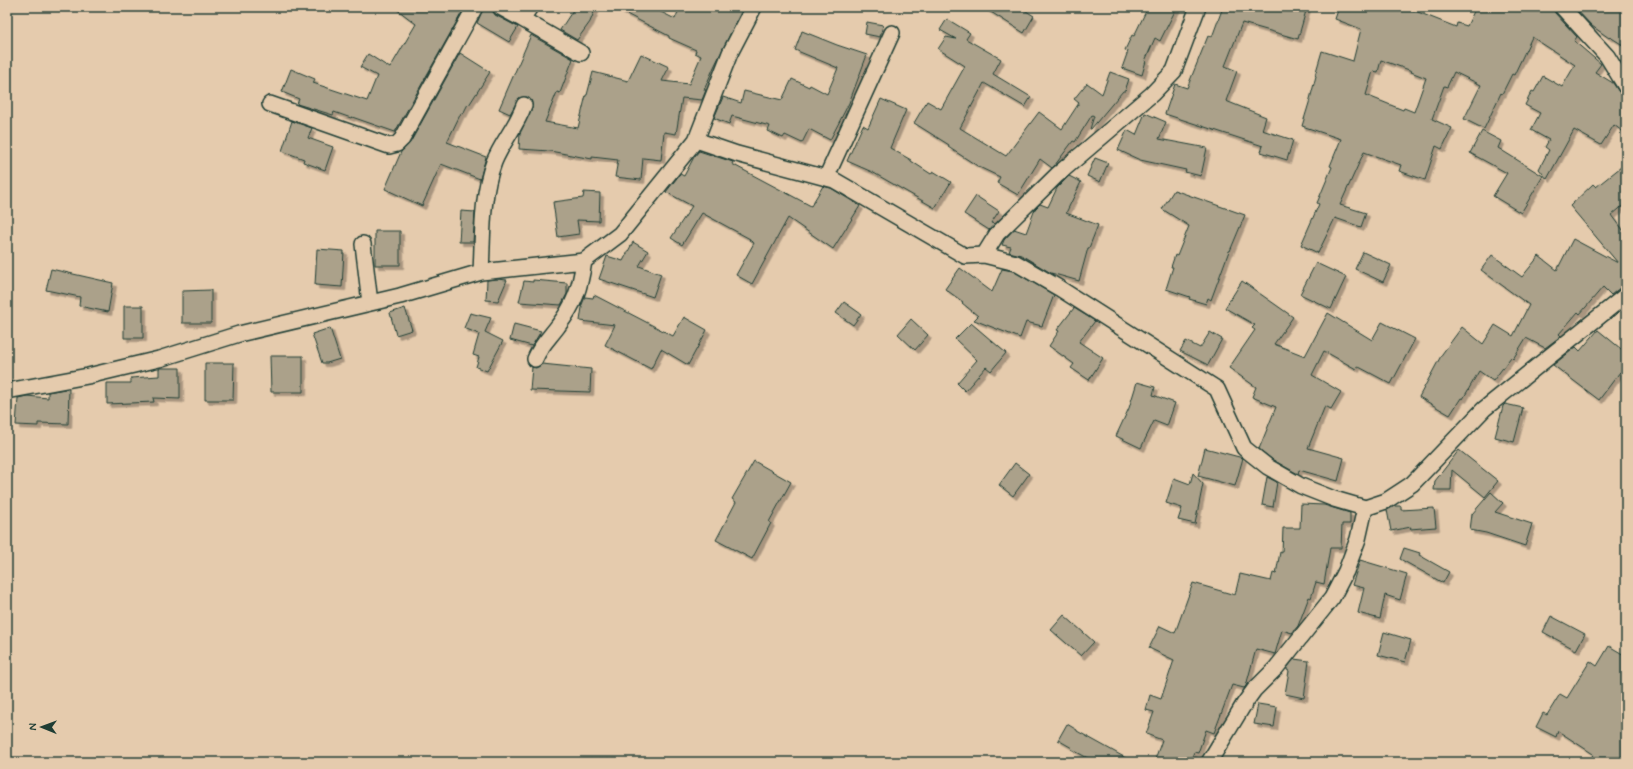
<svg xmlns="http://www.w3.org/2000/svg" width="1633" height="769" viewBox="0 0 1633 769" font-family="Mynerve,sans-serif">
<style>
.building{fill:#aba18a;stroke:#1f3d34;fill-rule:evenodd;filter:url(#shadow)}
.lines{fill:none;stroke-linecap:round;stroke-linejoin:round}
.minor-casing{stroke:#1f3d34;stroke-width:18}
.minor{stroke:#e5cbad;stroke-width:15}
</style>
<defs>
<filter id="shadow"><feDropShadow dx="3.5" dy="3.5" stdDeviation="0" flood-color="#0004"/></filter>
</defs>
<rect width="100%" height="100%" fill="#e5cbad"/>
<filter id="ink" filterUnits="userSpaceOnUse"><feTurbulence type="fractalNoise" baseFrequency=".025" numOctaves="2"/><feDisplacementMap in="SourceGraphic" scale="8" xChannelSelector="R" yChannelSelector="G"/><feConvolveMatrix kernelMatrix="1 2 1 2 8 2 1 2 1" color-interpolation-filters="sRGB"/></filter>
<g filter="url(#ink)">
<path class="building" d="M 394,7 L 465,7 L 395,132 L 352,117 L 351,118 L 334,112 L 333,115 L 297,104 L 299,99 L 282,92 L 291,69 L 315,79 L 313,83 L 367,101 L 377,76 L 360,67 L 368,54 L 390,68 L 416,24 Z
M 484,7 L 491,7 L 495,15 L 518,27 L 509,42 L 477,23 Z
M 575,7 L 596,7 L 590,22 L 577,40 L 560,30 Z
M 613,7 L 651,7 L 675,19 L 680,7 L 735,7 L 742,10 L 714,67 L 704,90 L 706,90 L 702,100 L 682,98 L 676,134 L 664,132 L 661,160 L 643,158 L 641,180 L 615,177 L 618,160 L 592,157 L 592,159 L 550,151 L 519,149 L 520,133 L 532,108 L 531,100 L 527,97 L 519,98 L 510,114 L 499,109 L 531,35 L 573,59 L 560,93 L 557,92 L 545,122 L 578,128 L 586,95 L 587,95 L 593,72 L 628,81 L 641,54 L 669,67 L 662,81 L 689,84 L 701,56 L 695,53 L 696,50 L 669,38 L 669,36 Z
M 983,7 L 1020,7 L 1034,16 L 1024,33 Z
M 1148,7 L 1177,7 L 1160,41 L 1155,38 L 1145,61 L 1146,61 L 1142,75 L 1122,68 L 1128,51 L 1125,50 L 1132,35 L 1134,36 Z
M 1223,7 L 1307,7 L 1298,39 L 1242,23 L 1225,66 L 1237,71 L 1226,101 L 1266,117 L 1262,130 L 1293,140 L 1287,160 L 1261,152 L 1263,146 L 1165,114 L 1175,84 L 1187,88 L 1208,36 L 1212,37 Z
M 1339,7 L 1405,7 L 1456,27 L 1457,23 L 1467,26 L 1476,7 L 1553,7 L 1555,13 L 1577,37 L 1574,41 L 1601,64 L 1595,72 L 1613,83 L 1619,92 L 1626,96 L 1626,134 L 1614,125 L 1601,145 L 1574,130 L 1547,179 L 1539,169 L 1549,150 L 1545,147 L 1549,140 L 1531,130 L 1540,113 L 1525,105 L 1532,91 L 1534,92 L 1543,76 L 1562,87 L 1575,65 L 1532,37 L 1514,75 L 1512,74 L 1502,94 L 1501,93 L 1484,129 L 1464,119 L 1481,85 L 1454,72 L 1447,87 L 1444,86 L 1432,119 L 1452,128 L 1442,149 L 1436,146 L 1425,180 L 1399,171 L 1401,165 L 1364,152 L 1340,205 L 1366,213 L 1361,227 L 1335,218 L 1318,253 L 1301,245 L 1319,204 L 1317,203 L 1332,167 L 1330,166 L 1341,139 L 1302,126 L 1309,103 L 1316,76 L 1315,75 L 1322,51 L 1353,61 L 1361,29 L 1335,19 ZM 1381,60 L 1412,71 L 1411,72 L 1426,78 L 1414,112 L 1404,108 L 1403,110 L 1366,95 L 1373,71 L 1378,72 Z
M 1574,7 L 1626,7 L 1626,47 L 1610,37 L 1609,38 L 1592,26 Z
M 947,19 L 970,33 L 966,39 L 1001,59 L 993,74 L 1031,97 L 1025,107 L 984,83 L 960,128 L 1006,156 L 1039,112 L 1062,129 L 1079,103 L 1074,99 L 1087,83 L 1102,94 L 1110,72 L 1129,79 L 1125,91 L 1123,91 L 1091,129 L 1090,129 L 1094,116 L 1092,115 L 1075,142 L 1073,141 L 1055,165 L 1052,168 L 1040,159 L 1018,195 L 997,183 L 1000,177 L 979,167 L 948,147 L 949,145 L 914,123 L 927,101 L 941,109 L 965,66 L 938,49 L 946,37 L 956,39 L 940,30 Z
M 867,22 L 883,25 L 880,37 L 865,34 Z
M 802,31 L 837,45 L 867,55 L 849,103 L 830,140 L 809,129 L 802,143 L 785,135 L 783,138 L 768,131 L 770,126 L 732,116 L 729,124 L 714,118 L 723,97 L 741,103 L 744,91 L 782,100 L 792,79 L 809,87 L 810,85 L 827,94 L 838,68 L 795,50 Z
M 460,53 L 490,72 L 469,105 L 468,104 L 463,114 L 461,113 L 447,142 L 486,157 L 480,179 L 441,164 L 422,206 L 385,189 L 401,152 L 410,143 Z
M 881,99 L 906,110 L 890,148 L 911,160 L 911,161 L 931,174 L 933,171 L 951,182 L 935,208 L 872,172 L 847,161 L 863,125 L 868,128 Z
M 1145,113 L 1166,122 L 1159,139 L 1207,148 L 1201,176 L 1185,172 L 1186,170 L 1140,160 L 1118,150 L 1127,130 L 1136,135 Z
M 292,121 L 312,128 L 308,138 L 333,147 L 325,170 L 303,162 L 304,159 L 282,151 Z
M 1482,131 L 1501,141 L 1498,148 L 1543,176 L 1521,213 L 1493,196 L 1507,173 L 1470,153 Z
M 699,151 L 733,162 L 732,164 L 811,206 L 823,186 L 831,188 L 860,206 L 833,249 L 788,218 L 752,284 L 736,275 L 754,243 L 749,240 L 750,239 L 702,213 L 682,245 L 671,238 L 692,206 L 666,192 L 680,174 L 684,176 L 694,157 Z
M 1095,158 L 1108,163 L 1100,182 L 1087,176 Z
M 1626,163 L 1626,203 L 1612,215 L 1626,234 L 1626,283 L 1611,295 L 1603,287 L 1580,314 L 1578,312 L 1559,334 L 1561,336 L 1545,348 L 1526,338 L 1513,359 L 1511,357 L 1493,381 L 1479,371 L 1463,399 L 1461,398 L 1450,415 L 1419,397 L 1442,354 L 1462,327 L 1483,344 L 1495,325 L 1513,336 L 1529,305 L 1481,270 L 1492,255 L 1522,277 L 1539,256 L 1557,270 L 1573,239 L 1618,263 L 1570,206 L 1593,184 L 1596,187 Z
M 1069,176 L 1081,182 L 1066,213 L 1098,225 L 1089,248 L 1088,248 L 1079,281 L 1051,273 L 1021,255 L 1009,252 L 1011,247 L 1002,245 L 1004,240 L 1014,229 L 1026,233 L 1035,209 L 1040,204 L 1048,207 L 1057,188 Z
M 1174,190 L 1245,215 L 1230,251 L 1229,251 L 1211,300 L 1208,298 L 1206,304 L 1189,299 L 1190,297 L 1166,289 L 1173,267 L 1171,267 L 1175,255 L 1177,256 L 1189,226 L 1162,209 Z
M 584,192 L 600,193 L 599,221 L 577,220 L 579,234 L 558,237 L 553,202 L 583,198 Z
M 976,196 L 999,211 L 991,223 L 995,224 L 989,230 L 964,214 Z
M 461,211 L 475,212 L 473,242 L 459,242 Z
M 375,231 L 400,231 L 400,265 L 375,265 Z
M 633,242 L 648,251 L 639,266 L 661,274 L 653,297 L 599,279 L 607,256 L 623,261 Z
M 317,249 L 344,251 L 342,287 L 315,285 Z
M 1363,252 L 1391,265 L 1383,282 L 1355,269 Z
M 1316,263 L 1346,277 L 1331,309 L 1300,294 Z
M 960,268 L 992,292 L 1002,269 L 1013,271 L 1054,295 L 1042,326 L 1026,322 L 1020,338 L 974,320 L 978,316 L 962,303 L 963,302 L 945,289 Z
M 51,269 L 113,283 L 108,312 L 79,306 L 80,297 L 46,290 Z
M 497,279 L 507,280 L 498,301 L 486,300 L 487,280 Z
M 533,280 L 567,283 L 567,294 L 561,305 L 519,302 L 524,281 L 533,282 Z
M 1242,281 L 1293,317 L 1274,344 L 1305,356 L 1328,313 L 1372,340 L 1382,322 L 1415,339 L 1391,384 L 1357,366 L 1356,369 L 1324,351 L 1312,375 L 1341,392 L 1331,409 L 1325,406 L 1308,448 L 1344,458 L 1338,481 L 1299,470 L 1298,474 L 1273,460 L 1259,449 L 1276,407 L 1252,397 L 1256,387 L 1229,368 L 1255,330 L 1252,328 L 1255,325 L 1225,308 Z
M 211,290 L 211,323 L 182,323 L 182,291 Z
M 594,295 L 673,336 L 684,317 L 707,330 L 688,365 L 661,349 L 651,369 L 605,345 L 615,325 L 580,321 L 582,307 L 581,307 L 585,297 L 593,298 Z
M 844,302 L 861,314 L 853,325 L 836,313 Z
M 124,306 L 143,306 L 143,338 L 124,338 Z
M 405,308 L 412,330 L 396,335 L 390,313 Z
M 1074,308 L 1095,321 L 1079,342 L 1103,358 L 1089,380 L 1071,368 L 1074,364 L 1049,346 L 1059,331 L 1057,330 Z
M 470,313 L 491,318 L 485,332 L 503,341 L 487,371 L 476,367 L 479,357 L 473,355 L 479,334 L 464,328 Z
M 911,319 L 928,335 L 915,350 L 898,334 Z
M 971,323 L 1006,353 L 991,371 L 986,367 L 965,391 L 957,383 L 977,360 L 955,339 Z
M 514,324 L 541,331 L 532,346 L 510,340 Z
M 330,328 L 340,359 L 327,363 L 322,363 L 312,334 Z
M 1598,330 L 1626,353 L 1626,377 L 1620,372 L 1599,400 L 1553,365 L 1576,347 L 1580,351 Z
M 1210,332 L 1222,339 L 1208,365 L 1180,351 L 1186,341 L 1200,348 Z
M 270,356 L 303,356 L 303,392 L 271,392 Z
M 205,363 L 234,363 L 233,400 L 205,400 Z
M 542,364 L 591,369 L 590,392 L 530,390 L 532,367 L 536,368 Z
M 159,368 L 180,368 L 180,399 L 153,398 L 154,402 L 107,404 L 107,383 L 131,383 L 131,378 L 159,376 Z
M 1137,382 L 1155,387 L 1153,395 L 1175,403 L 1167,426 L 1154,421 L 1141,448 L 1116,436 L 1129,408 Z
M 65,389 L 69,389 L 68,424 L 38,423 L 38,426 L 16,425 L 18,398 L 27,396 L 48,398 L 48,392 Z
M 1505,404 L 1523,408 L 1514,442 L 1495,437 L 1503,406 Z
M 1205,448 L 1243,458 L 1235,486 L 1198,476 Z
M 1459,450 L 1498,481 L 1485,497 L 1452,470 L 1451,490 L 1434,490 L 1435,481 Z
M 754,461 L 791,482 L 769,522 L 771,523 L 752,559 L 716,540 L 736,502 L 732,499 Z
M 1015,463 L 1029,474 L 1013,496 L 999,485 Z
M 1193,473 L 1203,484 L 1195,524 L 1178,520 L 1182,508 L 1166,503 L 1174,478 L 1190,484 Z
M 1267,477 L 1277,482 L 1273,507 L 1262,505 Z
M 1491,492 L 1503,503 L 1495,512 L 1532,524 L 1525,546 L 1486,533 L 1470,530 L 1472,514 Z
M 1301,504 L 1324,505 L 1350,513 L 1350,524 L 1342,524 L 1341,548 L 1330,548 L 1324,584 L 1316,582 L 1311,598 L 1309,597 L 1298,626 L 1292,633 L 1282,630 L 1275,654 L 1256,649 L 1246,686 L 1244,688 L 1232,685 L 1214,733 L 1206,730 L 1198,753 L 1194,752 L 1190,762 L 1154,762 L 1162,740 L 1146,734 L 1154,712 L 1146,710 L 1150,695 L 1161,699 L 1174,660 L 1149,648 L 1160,626 L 1175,633 L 1193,583 L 1235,595 L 1240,574 L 1271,581 L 1273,573 L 1276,574 L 1280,552 L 1282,553 L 1283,528 L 1300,528 Z
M 1394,506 L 1401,506 L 1401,510 L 1434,508 L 1436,527 L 1410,529 L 1411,527 L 1391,531 L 1387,510 Z
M 1404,548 L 1420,553 L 1419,555 L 1449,572 L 1443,583 L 1400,559 Z
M 1360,560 L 1407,574 L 1400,600 L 1385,595 L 1380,619 L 1358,613 L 1364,588 L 1352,585 Z
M 1064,615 L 1094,642 L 1081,656 L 1051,630 Z
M 1551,616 L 1585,634 L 1576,650 L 1543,632 Z
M 1384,632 L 1411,640 L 1405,662 L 1378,655 Z
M 1609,646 L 1626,656 L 1626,762 L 1599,762 L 1591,759 L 1593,754 L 1558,731 L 1556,737 L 1536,727 L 1543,713 L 1547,715 L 1560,694 L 1567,698 L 1590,661 L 1597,666 Z
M 1294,659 L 1309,661 L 1304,698 L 1285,694 L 1289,671 L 1287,670 L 1287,668 Z
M 1258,704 L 1277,707 L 1274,727 L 1254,724 Z
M 1067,724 L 1077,730 L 1077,731 L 1133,762 L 1095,762 L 1071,749 L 1072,748 L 1058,740 Z"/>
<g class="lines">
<defs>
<path id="minor" d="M 500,7 L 522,19 L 530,7
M 1562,7 L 1607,56 L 1626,87
M 522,19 L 581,53
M 270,104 L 389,146 L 397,144 L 402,139 L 475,7
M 696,140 L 730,53 L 754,7
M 826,178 L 892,33
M 363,244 L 370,303
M 984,255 L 1016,263 L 1059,288 L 1217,389 L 1244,448 L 1268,467 L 1301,486 L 1334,499 L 1365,508 L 1386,501 L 1412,484 L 1484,409 L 1626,295
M 481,272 C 483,237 481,196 494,162 C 502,142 517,126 524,105
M 535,359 C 540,346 550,337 558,326 C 575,304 580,288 584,261
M 7,391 L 88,376 L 159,359 L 239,334 L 400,296 L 481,272 L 584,261 L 620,234 L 696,140 L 737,154 L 834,180 L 965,256 L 984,255 L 997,234 L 1057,175 L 1152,94 L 1174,71 L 1198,7
M 1209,762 L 1244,704 L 1254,690 L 1276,668 L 1332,598 L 1346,571 L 1358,539 L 1365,508"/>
</defs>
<use href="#minor" class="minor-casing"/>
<use href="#minor" class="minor"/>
</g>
</g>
<rect width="1633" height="769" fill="none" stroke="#e5cbad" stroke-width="24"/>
<rect x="12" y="12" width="1609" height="745" fill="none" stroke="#1f3d34" stroke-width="1.5" filter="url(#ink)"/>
<g transform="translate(42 727) rotate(271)" stroke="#e5cbad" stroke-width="3" paint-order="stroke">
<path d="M0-3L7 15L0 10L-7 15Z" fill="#1f3d34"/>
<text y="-6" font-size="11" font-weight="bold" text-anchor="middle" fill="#1f3d34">N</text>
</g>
</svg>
